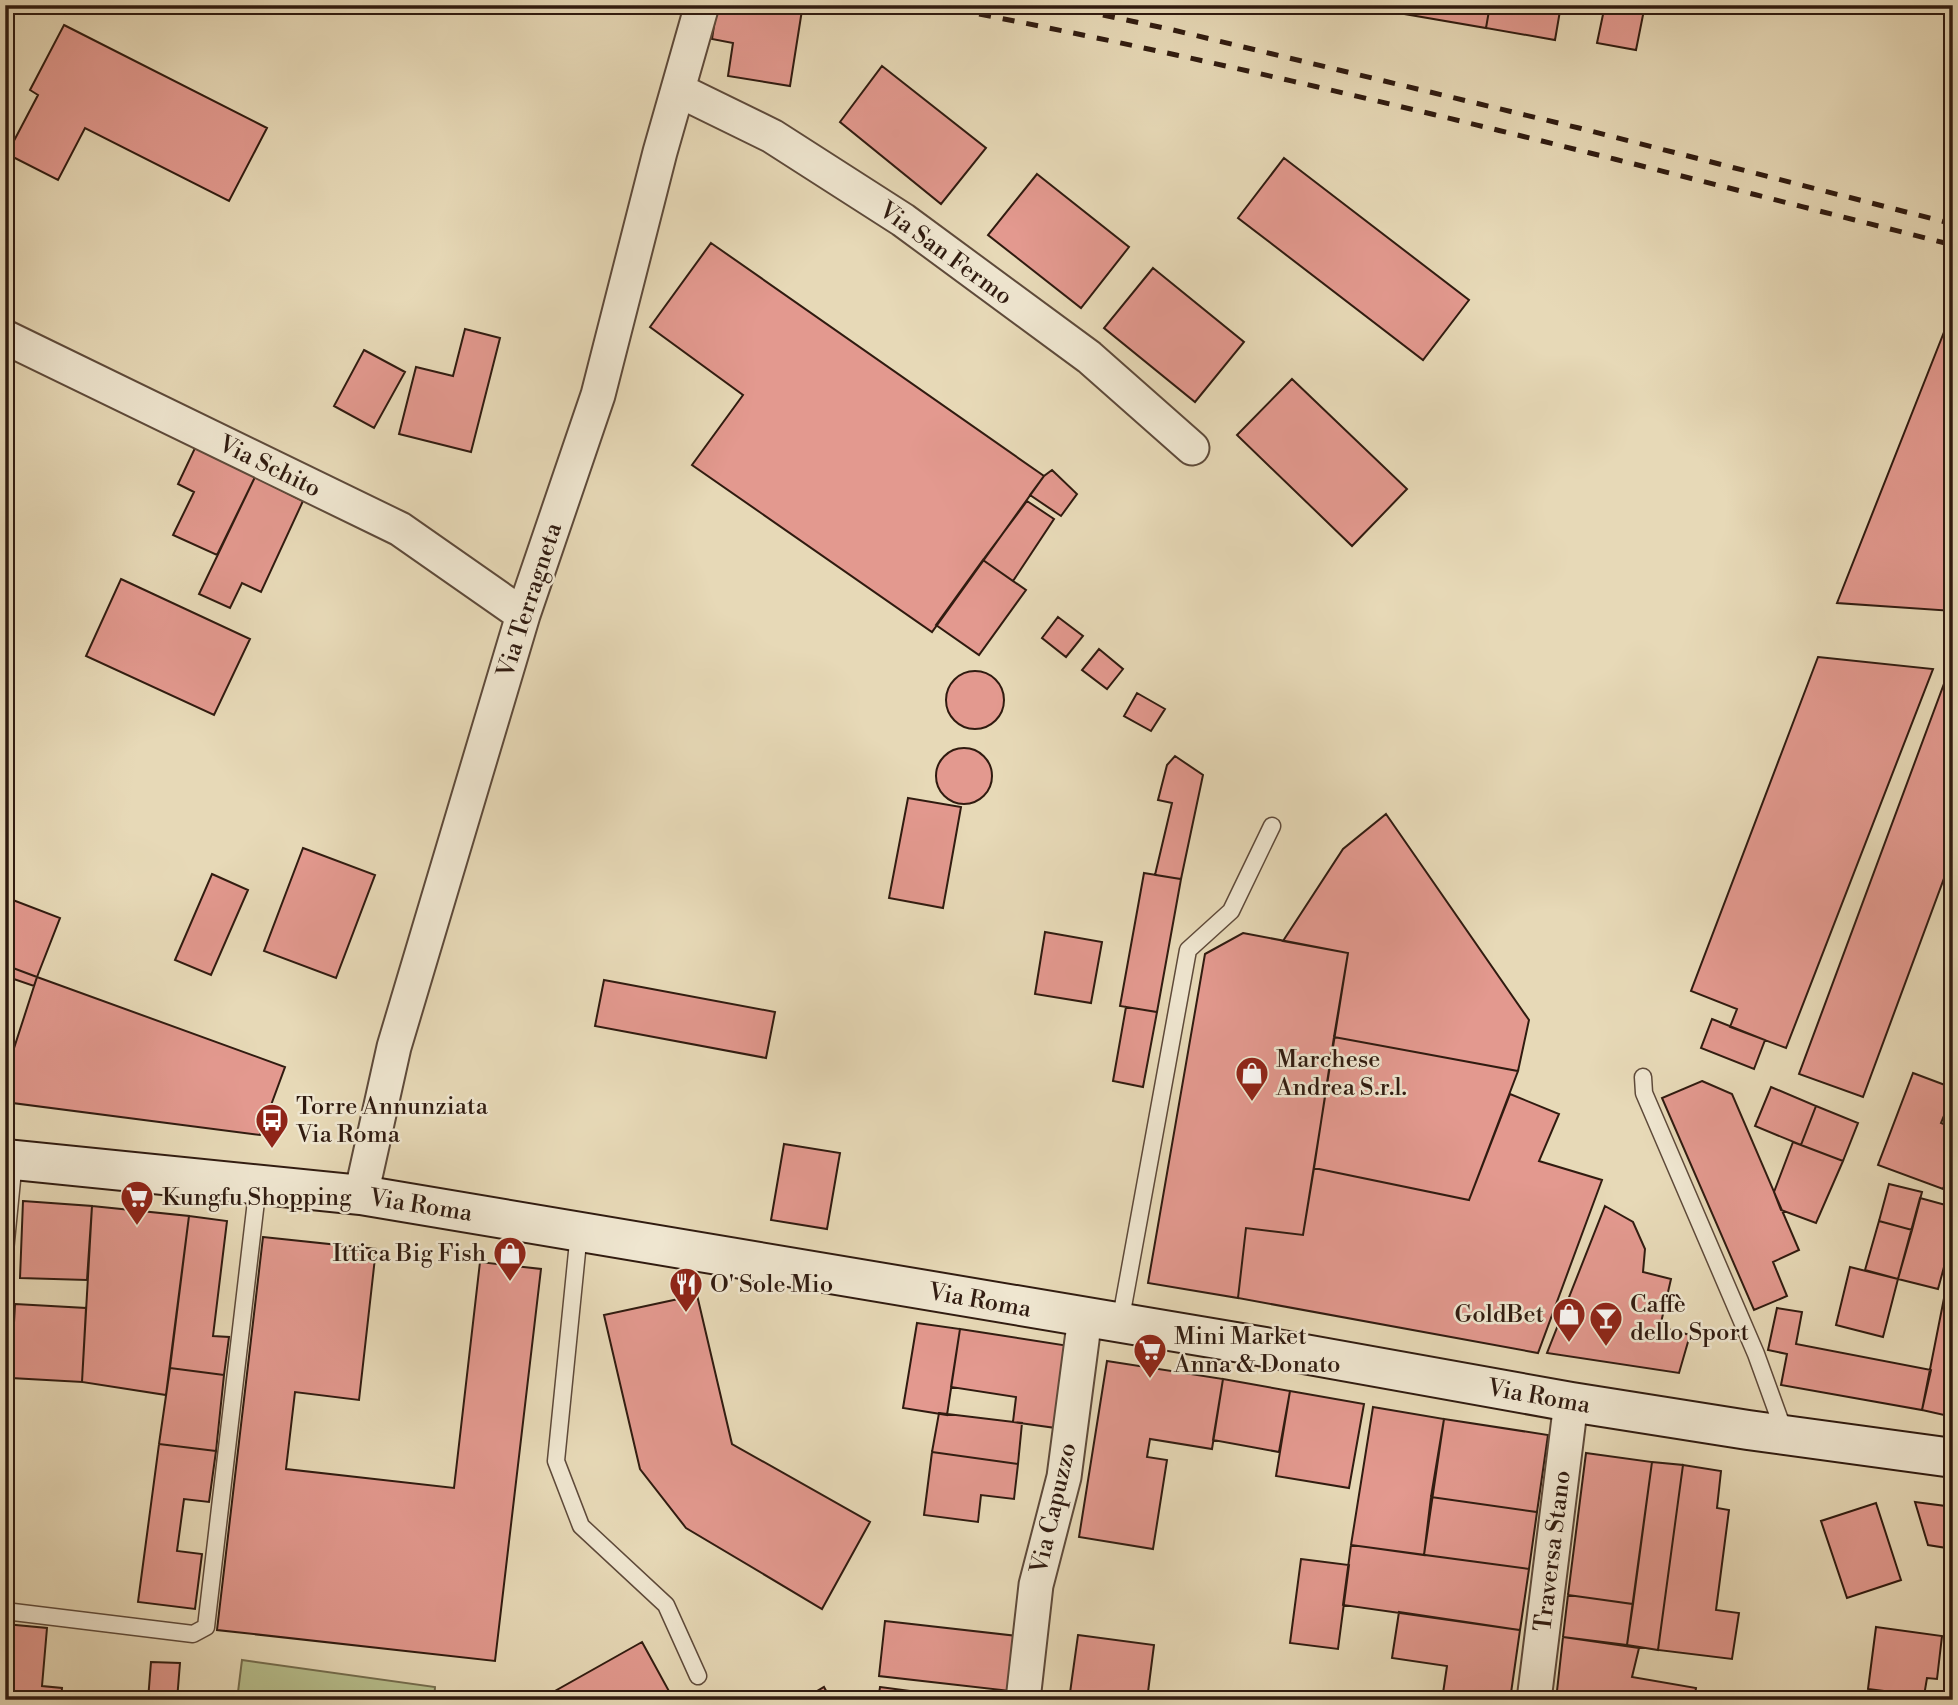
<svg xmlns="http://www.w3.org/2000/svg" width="1958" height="1705" viewBox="0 0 1958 1705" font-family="'Libre Bodoni',serif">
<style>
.green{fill:#b7bf8d;stroke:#746d4e;stroke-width:2}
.building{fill:#e3998f;stroke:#301b10;stroke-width:2}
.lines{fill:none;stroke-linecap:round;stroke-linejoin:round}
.lane-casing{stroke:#5e4a3a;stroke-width:19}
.street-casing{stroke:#5e4a3a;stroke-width:37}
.secondary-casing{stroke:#301b10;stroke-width:42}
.lane{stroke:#efe6d0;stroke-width:16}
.street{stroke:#efe6d0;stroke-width:33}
.secondary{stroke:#efe6d0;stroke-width:38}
.rail{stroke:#301b10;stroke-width:5;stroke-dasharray:12 12;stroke-linecap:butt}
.labels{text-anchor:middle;stroke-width:5;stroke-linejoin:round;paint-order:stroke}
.street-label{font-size:24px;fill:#301b10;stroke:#efe6d0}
.poi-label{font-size:24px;fill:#301b10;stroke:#efe6d0;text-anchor:start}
</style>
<rect width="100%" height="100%" fill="#e7d9b7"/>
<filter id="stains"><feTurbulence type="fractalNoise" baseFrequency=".00286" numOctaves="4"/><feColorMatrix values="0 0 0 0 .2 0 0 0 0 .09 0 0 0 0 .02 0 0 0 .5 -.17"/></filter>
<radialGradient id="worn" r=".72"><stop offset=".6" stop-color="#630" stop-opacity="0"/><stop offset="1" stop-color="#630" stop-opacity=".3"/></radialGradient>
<path class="green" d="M 242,1660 L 435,1687 L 434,1700 L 237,1700 Z"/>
<path class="building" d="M 717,5 L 772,5 L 802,10 L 790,86 L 728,76 L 733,43 L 712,39 Z
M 1352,5 L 1490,5 L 1486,28 Z
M 1490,5 L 1561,5 L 1555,40 L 1486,28 Z
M 1605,5 L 1645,5 L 1636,50 L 1597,43 Z
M 64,25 L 267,128 L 229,201 L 85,128 L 58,180 L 7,154 L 38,95 L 30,90 Z
M 882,66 L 986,148 L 941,204 L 840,122 Z
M 1284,158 L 1469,300 L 1423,360 L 1238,218 Z
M 1037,174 L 1129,247 L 1081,308 L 988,235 Z
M 711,243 L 1044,476 L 932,632 L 692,465 L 743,395 L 650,327 Z
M 1153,268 L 1244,342 L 1195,402 L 1104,328 Z
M 1948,322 L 1953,324 L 1953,611 L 1837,603 Z
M 465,329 L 500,338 L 471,452 L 399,434 L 416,367 L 453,376 Z
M 364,350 L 405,372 L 374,428 L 334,406 Z
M 1292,379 L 1407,489 L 1352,546 L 1237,435 Z
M 195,448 L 255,477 L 217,555 L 173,535 L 194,492 L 178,484 Z
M 1052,470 L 1077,494 L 1061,516 L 1030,495 L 1044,476 Z
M 255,477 L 303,501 L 261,592 L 242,583 L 230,608 L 199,594 Z
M 1027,501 L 1054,519 L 1013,581 L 983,560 Z
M 983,560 L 1026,590 L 979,655 L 936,625 Z
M 121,579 L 250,639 L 214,715 L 86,656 Z
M 1058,617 L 1083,636 L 1066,657 L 1042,638 Z
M 1099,649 L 1123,669 L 1107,689 L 1082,670 Z
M 1818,657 L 1933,669 L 1786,1048 L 1730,1027 L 1737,1009 L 1691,991 Z
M946 700a29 29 0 1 1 58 0a29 29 0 1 1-58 0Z
M 1948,673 L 1953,673 L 1953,854 L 1863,1097 L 1799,1074 Z
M 1137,693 L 1165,709 L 1151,731 L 1124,716 Z
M936 776a28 28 0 1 1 56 0a28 28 0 1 1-56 0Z
M 1175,756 L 1203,775 L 1181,879 L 1155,875 L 1172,803 L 1158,800 L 1167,765 Z
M 908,798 L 961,807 L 943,908 L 889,898 Z
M 1386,814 L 1529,1020 L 1518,1071 L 1334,1037 L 1348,953 L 1283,941 L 1343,849 Z
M 303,848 L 375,875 L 336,978 L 264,951 Z
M 1144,873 L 1181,879 L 1157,1012 L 1120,1006 Z
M 212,874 L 248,890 L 211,975 L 175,960 Z
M 5,897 L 60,918 L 37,977 L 5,965 Z
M 1045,932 L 1102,942 L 1091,1003 L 1035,994 Z
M 1243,933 L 1348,953 L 1303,1235 L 1246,1228 L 1238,1298 L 1148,1283 L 1205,954 Z
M 5,965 L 37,977 L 34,986 L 5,976 Z
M 37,977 L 285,1067 L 260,1135 L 5,1102 L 5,1076 Z
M 604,980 L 775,1012 L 766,1058 L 595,1026 Z
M 1126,1007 L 1157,1012 L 1143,1087 L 1113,1081 Z
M 1712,1019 L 1765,1040 L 1754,1069 L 1701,1048 Z
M 1334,1037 L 1518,1071 L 1469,1200 L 1314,1168 Z
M 1913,1073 L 1953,1088 L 1953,1094 L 1941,1123 L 1953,1128 L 1953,1163 L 1943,1189 L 1878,1165 Z
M 1702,1081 L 1732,1094 L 1799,1250 L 1773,1262 L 1787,1296 L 1754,1310 L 1662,1098 Z
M 1771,1087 L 1816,1106 L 1801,1145 L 1755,1126 Z
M 1510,1094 L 1559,1114 L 1539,1161 L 1602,1180 L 1538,1353 L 1238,1298 L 1246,1228 L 1303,1235 L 1314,1168 L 1469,1200 Z
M 1816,1106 L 1858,1123 L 1843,1161 L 1801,1145 Z
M 1793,1142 L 1843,1161 L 1816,1223 L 1781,1210 L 1774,1192 Z
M 784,1144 L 840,1153 L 827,1229 L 771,1220 Z
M 1889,1184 L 1922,1192 L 1912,1230 L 1879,1221 Z
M 1920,1198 L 1953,1207 L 1953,1234 L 1938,1289 L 1898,1279 Z
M 23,1201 L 92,1206 L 87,1280 L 20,1278 Z
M 92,1206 L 189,1216 L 166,1395 L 82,1382 Z
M 1605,1206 L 1633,1222 L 1645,1249 L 1643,1272 L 1671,1279 L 1660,1327 L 1690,1335 L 1679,1373 L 1547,1353 Z
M 189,1216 L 227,1221 L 213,1336 L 229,1337 L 224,1375 L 170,1368 Z
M 1879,1221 L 1912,1230 L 1898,1279 L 1865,1270 Z
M 263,1237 L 376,1249 L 359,1400 L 295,1392 L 286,1469 L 454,1488 L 480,1262 L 541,1269 L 495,1661 L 217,1630 Z
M 1850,1267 L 1898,1279 L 1883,1337 L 1836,1325 Z
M 1946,1288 L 1953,1290 L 1953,1417 L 1922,1410 Z
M 697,1295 L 732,1444 L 870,1522 L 822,1609 L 686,1528 L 640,1469 L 604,1315 Z
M 15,1304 L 86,1308 L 82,1382 L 11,1378 Z
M 1777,1308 L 1802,1312 L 1796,1344 L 1931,1370 L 1922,1410 L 1781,1385 L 1787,1354 L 1768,1350 Z
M 917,1323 L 960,1329 L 947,1415 L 903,1408 Z
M 960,1329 L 1069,1346 L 1056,1428 L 1013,1422 L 1016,1397 L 951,1387 Z
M 1107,1361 L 1223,1379 L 1212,1449 L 1150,1439 L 1147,1457 L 1167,1460 L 1153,1549 L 1079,1537 Z
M 170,1368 L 224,1375 L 216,1451 L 159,1444 Z
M 1223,1379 L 1290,1391 L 1279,1452 L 1213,1440 Z
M 1290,1391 L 1364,1404 L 1349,1488 L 1276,1476 Z
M 1373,1407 L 1444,1419 L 1424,1555 L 1351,1545 Z
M 939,1413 L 1022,1423 L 1018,1464 L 932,1452 Z
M 1444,1419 L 1548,1435 L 1537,1512 L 1431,1497 Z
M 159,1444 L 216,1451 L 209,1502 L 184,1499 L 177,1551 L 202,1554 L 195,1609 L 138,1602 Z
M 932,1452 L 1018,1464 L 1014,1499 L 981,1495 L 978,1522 L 924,1515 Z
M 1586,1453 L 1652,1462 L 1633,1604 L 1568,1595 Z
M 1652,1462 L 1683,1465 L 1658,1650 L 1627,1645 Z
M 1683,1465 L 1721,1471 L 1717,1508 L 1729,1510 L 1716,1610 L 1739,1613 L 1732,1659 L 1658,1650 Z
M 1431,1497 L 1537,1512 L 1529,1569 L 1424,1555 Z
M 1915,1502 L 1953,1507 L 1953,1549 L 1928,1545 Z
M 1876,1503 L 1901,1580 L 1847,1598 L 1821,1521 Z
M 1351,1545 L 1529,1569 L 1520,1630 L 1343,1605 Z
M 1301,1559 L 1349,1565 L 1338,1649 L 1290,1643 Z
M 1568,1595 L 1633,1604 L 1627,1645 L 1563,1637 Z
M 1399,1612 L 1520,1630 L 1510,1700 L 1442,1700 L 1447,1666 L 1392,1658 Z
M 885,1621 L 1017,1636 L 1010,1691 L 879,1676 Z
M 5,1624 L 47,1628 L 42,1686 L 62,1688 L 61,1700 L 5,1700 Z
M 1876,1627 L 1942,1636 L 1937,1679 L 1927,1678 L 1924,1696 L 1868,1689 Z
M 1078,1635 L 1154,1645 L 1147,1700 L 1069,1700 Z
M 1563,1637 L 1639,1648 L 1632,1677 L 1696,1688 L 1694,1700 L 1556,1700 Z
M 642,1642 L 670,1693 L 657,1700 L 539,1700 Z
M 151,1662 L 180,1663 L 177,1700 L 148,1700 Z
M 824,1687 L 831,1700 L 802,1700 Z
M 880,1687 L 978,1700 L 878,1700 Z"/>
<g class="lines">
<defs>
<path id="lane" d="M 1643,1077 L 1644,1093 L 1756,1354 L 1785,1434
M 579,1232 L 556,1461 L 581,1526 L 666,1605 L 698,1676
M 5,1251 L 14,1160
M 1120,1323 L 1188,950 L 1231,911 L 1272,826
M 5,1611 L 193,1634 L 206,1627 L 258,1184"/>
<path id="street" d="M 678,90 L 772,136 L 903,220 L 1089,357 L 1192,448
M 5,337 L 400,529 L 523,615
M 361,1195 L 394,1047 L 523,615 L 598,395 L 660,152 L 702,5
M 1023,1700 L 1036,1585 L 1064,1477 L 1085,1317
M 1534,1700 L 1571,1402"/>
<path id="secondary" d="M 5,1159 L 361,1195 L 1265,1347 L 1571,1402 L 1748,1430 L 1953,1458"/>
</defs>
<use href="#lane" class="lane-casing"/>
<use href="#street" class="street-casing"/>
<use href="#secondary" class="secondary-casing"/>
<use href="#lane" class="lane"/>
<use href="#street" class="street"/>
<use href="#secondary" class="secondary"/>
<path class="rail" d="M 932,5 C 1276,70 1614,159 1953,245
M 1056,5 L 1169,29 L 1579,128 L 1953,224"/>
</g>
<defs>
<symbol id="shop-pin" viewBox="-11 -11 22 30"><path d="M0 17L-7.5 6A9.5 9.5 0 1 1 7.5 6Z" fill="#8f2418" stroke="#efe6d0"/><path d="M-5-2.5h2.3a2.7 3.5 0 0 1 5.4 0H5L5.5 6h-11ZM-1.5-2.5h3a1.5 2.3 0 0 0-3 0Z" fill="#fff"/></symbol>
<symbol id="bus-pin" viewBox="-11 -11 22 30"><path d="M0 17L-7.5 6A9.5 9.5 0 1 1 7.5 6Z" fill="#8f2418" stroke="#efe6d0"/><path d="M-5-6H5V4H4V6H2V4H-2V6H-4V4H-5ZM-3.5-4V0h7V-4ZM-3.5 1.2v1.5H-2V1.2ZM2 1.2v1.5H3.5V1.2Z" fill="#fff"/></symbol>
<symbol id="supermarket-pin" viewBox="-11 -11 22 30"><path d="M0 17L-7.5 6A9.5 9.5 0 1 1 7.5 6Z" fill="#8f2418" stroke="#efe6d0"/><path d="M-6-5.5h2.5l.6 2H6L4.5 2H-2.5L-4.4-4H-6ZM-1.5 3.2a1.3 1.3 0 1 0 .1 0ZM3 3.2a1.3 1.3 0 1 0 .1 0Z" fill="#fff"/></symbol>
<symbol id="restaurant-pin" viewBox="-11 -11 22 30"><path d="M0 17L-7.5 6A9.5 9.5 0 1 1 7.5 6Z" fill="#8f2418" stroke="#efe6d0"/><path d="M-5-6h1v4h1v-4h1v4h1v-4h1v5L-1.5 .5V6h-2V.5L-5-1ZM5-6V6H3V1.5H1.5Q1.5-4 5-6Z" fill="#fff"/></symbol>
<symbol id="bar-pin" viewBox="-11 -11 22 30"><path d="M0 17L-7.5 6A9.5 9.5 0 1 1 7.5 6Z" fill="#8f2418" stroke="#efe6d0"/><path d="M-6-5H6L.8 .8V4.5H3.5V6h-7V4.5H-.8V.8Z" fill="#fff"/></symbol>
</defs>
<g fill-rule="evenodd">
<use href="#shop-pin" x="1233" y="1054" width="38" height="52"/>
<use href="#bus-pin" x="253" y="1101" width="38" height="52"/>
<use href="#supermarket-pin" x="118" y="1178" width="38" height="52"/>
<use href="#shop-pin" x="491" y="1234" width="38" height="52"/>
<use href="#restaurant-pin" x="667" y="1265" width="38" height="52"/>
<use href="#shop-pin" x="1550" y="1295" width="38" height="52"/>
<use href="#bar-pin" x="1587" y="1299" width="38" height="52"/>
<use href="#supermarket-pin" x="1131" y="1331" width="38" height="52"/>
</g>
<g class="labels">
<g class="street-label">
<text transform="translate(946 253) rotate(36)" y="8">Via San Fermo</text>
<text transform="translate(270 466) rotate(26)" y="8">Via Schito</text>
<text transform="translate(529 600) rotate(-72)" y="8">Via Terragneta</text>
<text transform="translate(421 1205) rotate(9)" y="8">Via Roma</text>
<text transform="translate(980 1300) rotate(10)" y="8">Via Roma</text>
<text transform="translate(1539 1396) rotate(10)" y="8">Via Roma</text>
<text transform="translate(1053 1508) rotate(-77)" y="8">Via Capuzzo</text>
<text transform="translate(1552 1551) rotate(-83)" y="8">Traversa Stano</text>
</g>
<g class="poi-label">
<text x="1276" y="1067">Marchese<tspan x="1276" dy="28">Andrea S.r.l.</tspan></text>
<text x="296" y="1114">Torre Annunziata<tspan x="296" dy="28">Via Roma</tspan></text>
<text x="162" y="1205">Kungfu Shopping</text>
<text x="486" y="1261" text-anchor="end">Ittica Big Fish</text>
<text x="710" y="1292">O' Sole Mio</text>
<text x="1630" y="1312">Caffè<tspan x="1630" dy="28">dello Sport</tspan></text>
<text x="1544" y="1322" text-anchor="end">GoldBet</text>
<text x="1174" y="1344">Mini Market<tspan x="1174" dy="28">Anna &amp; Donato</tspan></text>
</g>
</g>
<rect width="1958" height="1705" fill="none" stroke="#e7d9b7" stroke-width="28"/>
<rect x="7" y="7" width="1944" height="1691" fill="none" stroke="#301b10" stroke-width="3.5"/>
<rect x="14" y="14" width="1930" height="1677" fill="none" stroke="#301b10" stroke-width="2"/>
<rect width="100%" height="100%" filter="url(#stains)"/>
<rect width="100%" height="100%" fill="url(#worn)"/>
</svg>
